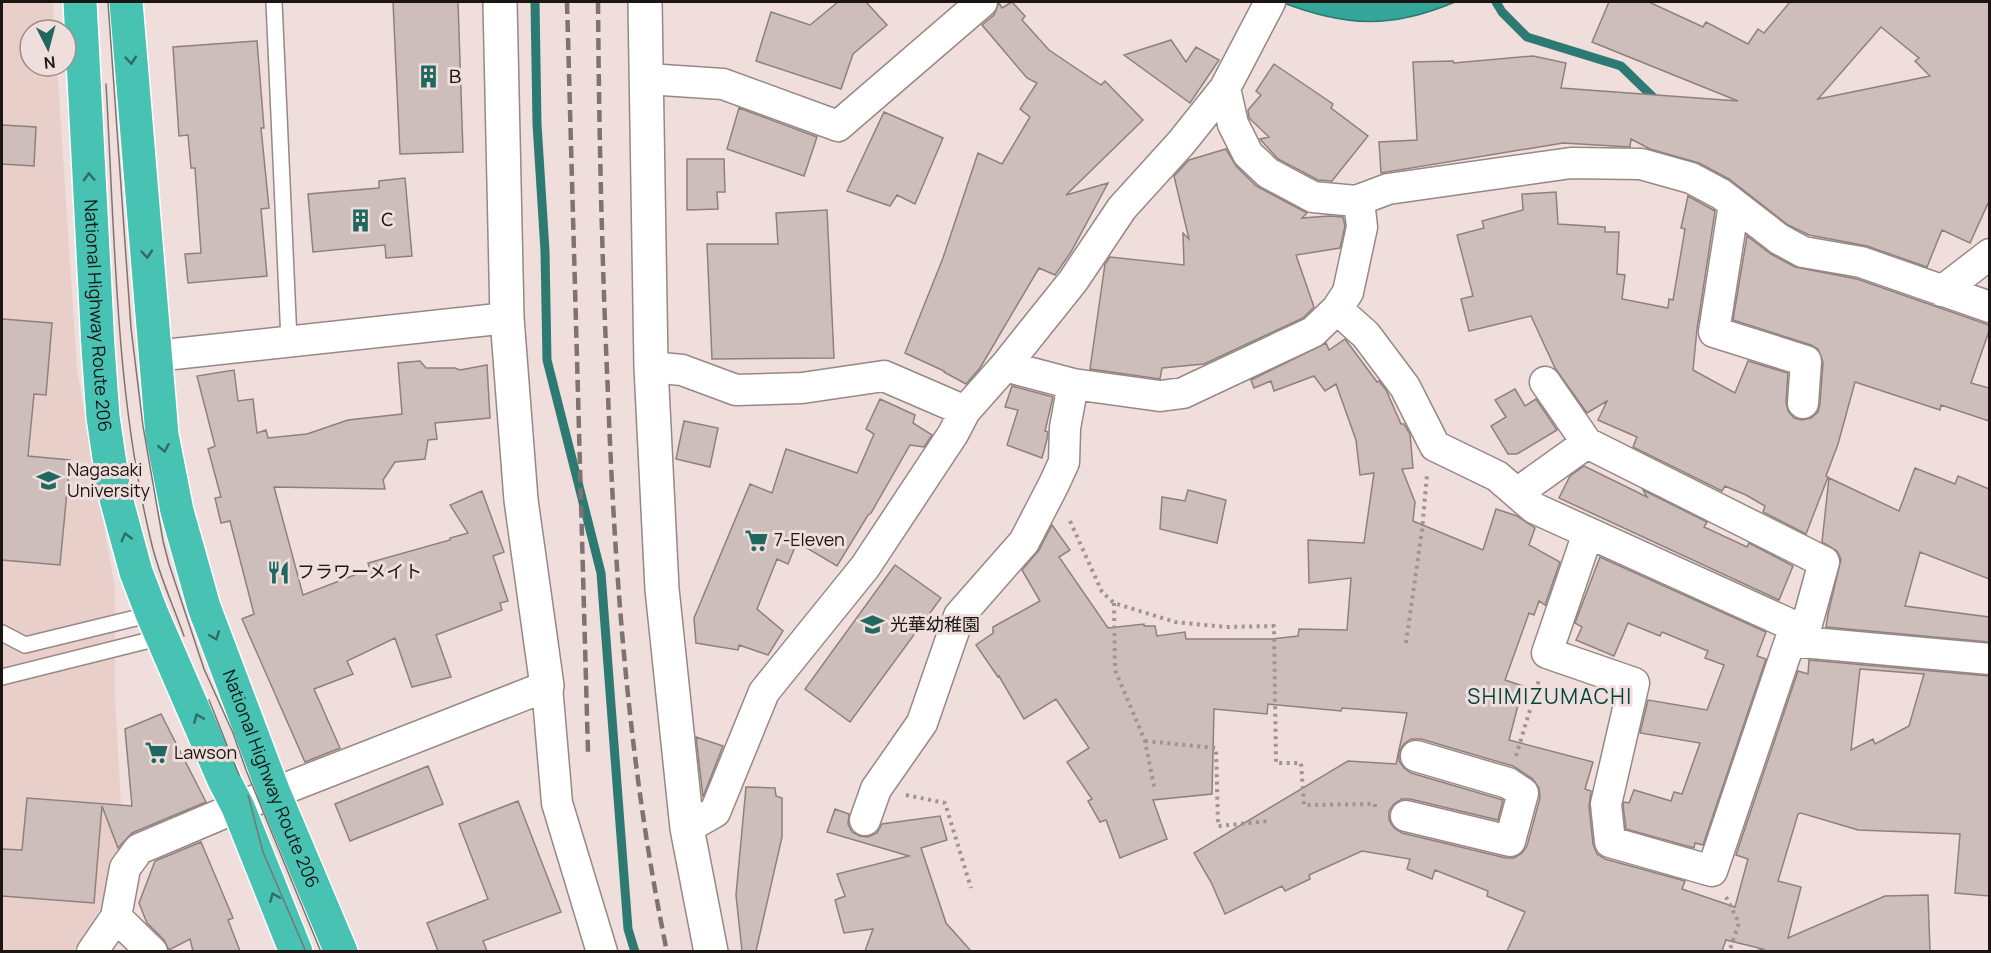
<svg xmlns="http://www.w3.org/2000/svg" width="1991" height="953" viewBox="0 0 1991 953" font-family="Manrope,'Noto Sans JP',sans-serif">
<style>
.built{fill:#e8cfca}
.water{fill:#33a699;stroke:#2c7a71;stroke-width:1.5}
.lines{fill:none;stroke-linecap:round;stroke-linejoin:round}
.stream{stroke:#2c7a71;stroke-width:9}
.building{fill:#cebebb;stroke:#8f807d;stroke-width:1.5;fill-rule:evenodd}
.lane-casing{stroke:#978885;stroke-width:18}
.street-casing{stroke:#978885;stroke-width:33}
.secondary-casing{stroke:#978885;stroke-width:36}
.highway-casing{stroke:#fff;stroke-width:36}
.path{stroke:#a09391;stroke-width:4;stroke-dasharray:3 4.5;stroke-linecap:butt}
.lane{stroke:#fff;stroke-width:15}
.street{stroke:#fff;stroke-width:30}
.secondary{stroke:#fff;stroke-width:33}
.highway{stroke:#47c2b3;stroke-width:33}
.tram{stroke:#7e7371;stroke-width:1.5}
.rail{stroke:#7e7371;stroke-width:4.5;stroke-dasharray:12 6;stroke-linecap:butt}
.oneway{stroke:#316c64}
.labels{text-anchor:middle;stroke-width:6;stroke-linejoin:round;paint-order:stroke}
.poi-label{font-size:18px;fill:#1b1514;stroke:#efdedb;text-anchor:start}
.street-label{font-size:18px;fill:#1b1514;stroke:#efdedb}
.quarter-label{font-size:21px;letter-spacing:1.5px;fill:#04443e;stroke:#efdedb}
</style>
<rect width="100%" height="100%" fill="#efdedb"/>
<path class="built" d="M 2,2 L 53,2 L 54,30 L 30,30 L 30,66 L 57,66 L 77,369 L 115,590 L 115,697 L 123,841 L 99,912 L 73,951 L 2,952 Z"/>
<path class="water" d="M 1281,2 L 1455,2 C 1391,29 1346,27 1281,2 Z"/>
<g class="lines">
<path class="stream" d="M 535,2 L 537,124 L 545,251 L 547,360 L 601,573 L 628,929 L 635,952
M 1496,2 L 1502,12 L 1527,37 L 1621,66 L 1658,102"/>
</g>
<path class="building" d="M 393,2 L 458,2 L 463,152 L 400,154 Z
M 838,2 L 866,2 L 887,25 L 853,54 L 841,89 L 756,61 L 771,12 L 810,25 Z
M 1012,2 L 1025,16 L 1022,20 L 1049,50 L 1101,85 L 1105,81 L 1143,120 L 1066,195 L 1108,183 L 1071,252 L 1055,275 L 1039,268 L 980,368 L 966,384 L 944,372 L 944,371 L 905,353 L 943,258 L 978,153 L 1002,164 L 1030,117 L 1020,109 L 1037,83 L 1027,78 L 982,25 L 994,15 L 999,3 L 1002,8 Z
M 1609,2 L 1649,2 L 1703,27 L 1706,22 L 1748,44 L 1758,29 L 1764,33 L 1790,2 L 1989,2 L 1989,201 L 1970,243 L 1942,230 L 1927,267 L 1867,246 L 1809,235 L 1788,225 L 1729,179 L 1699,163 L 1650,149 L 1631,139 L 1630,147 L 1563,143 L 1381,173 L 1379,142 L 1417,140 L 1413,62 L 1453,61 L 1454,63 L 1533,56 L 1566,63 L 1561,88 L 1738,101 L 1592,42 ZM 1881,27 L 1919,58 L 1915,61 L 1930,76 L 1818,99 Z
M 1171,40 L 1186,62 L 1196,47 L 1219,60 L 1190,103 L 1124,55 Z
M 257,41 L 264,128 L 261,128 L 269,208 L 261,209 L 267,276 L 188,283 L 185,254 L 201,253 L 195,168 L 191,168 L 188,135 L 179,136 L 173,47 Z
M 1274,64 L 1333,104 L 1331,108 L 1368,136 L 1332,181 L 1318,180 L 1278,159 L 1260,139 L 1269,137 L 1249,118 L 1248,110 L 1261,95 L 1256,91 Z
M 739,108 L 817,137 L 804,176 L 727,149 Z
M 884,112 L 943,138 L 915,204 L 897,195 L 890,206 L 847,191 Z
M 2,125 L 36,127 L 34,166 L 2,164 Z
M 1226,149 L 1236,166 L 1256,186 L 1307,213 L 1302,218 L 1329,216 L 1343,217 L 1345,226 L 1340,248 L 1296,255 L 1314,307 L 1303,318 L 1204,364 L 1162,368 L 1160,379 L 1090,369 L 1105,264 L 1110,257 L 1184,265 L 1183,233 L 1189,239 L 1174,176 L 1189,160 Z
M 687,159 L 724,159 L 725,192 L 717,192 L 718,209 L 687,210 Z
M 405,178 L 412,256 L 386,258 L 385,245 L 313,252 L 308,194 L 379,188 L 379,181 Z
M 1556,192 L 1558,224 L 1605,227 L 1605,232 L 1619,232 L 1617,274 L 1625,275 L 1622,299 L 1668,308 L 1669,299 L 1673,300 L 1685,229 L 1681,228 L 1688,196 L 1715,211 L 1697,329 L 1693,370 L 1735,393 L 1748,361 L 1788,373 L 1786,402 L 1788,411 L 1794,418 L 1802,420 L 1811,418 L 1818,412 L 1820,404 L 1823,362 L 1818,349 L 1811,345 L 1733,320 L 1747,236 L 1771,254 L 1795,267 L 1857,279 L 1989,325 L 1989,331 L 1971,383 L 1989,388 L 1989,421 L 1941,405 L 1940,410 L 1855,382 L 1838,444 L 1826,476 L 1828,477 L 1806,534 L 1763,512 L 1765,506 L 1746,495 L 1725,486 L 1722,491 L 1633,447 L 1637,437 L 1598,420 L 1607,401 L 1587,413 L 1555,368 L 1531,316 L 1469,331 L 1461,299 L 1473,296 L 1457,235 L 1484,228 L 1482,221 L 1523,210 L 1522,194 Z
M 827,210 L 834,358 L 712,359 L 707,244 L 778,244 L 776,213 Z
M 2,319 L 52,323 L 46,395 L 34,394 L 28,456 L 70,460 L 60,565 L 2,560 Z
M 1345,339 L 1377,382 L 1379,381 L 1386,390 L 1401,424 L 1404,424 L 1410,434 L 1413,468 L 1402,469 L 1415,502 L 1413,521 L 1483,550 L 1496,509 L 1517,516 L 1535,528 L 1529,545 L 1560,562 L 1545,605 L 1539,601 L 1534,615 L 1529,613 L 1505,680 L 1523,686 L 1509,740 L 1593,762 L 1585,789 L 1591,791 L 1589,806 L 1593,844 L 1597,854 L 1605,859 L 1685,881 L 1682,889 L 1735,907 L 1748,859 L 1736,855 L 1798,671 L 1808,674 L 1809,660 L 1989,676 L 1989,896 L 1955,893 L 1960,834 L 1858,830 L 1801,813 L 1798,814 L 1778,881 L 1801,887 L 1788,938 L 1885,896 L 1928,895 L 1930,951 L 1756,951 L 1763,949 L 1726,940 L 1722,951 L 1507,951 L 1525,912 L 1487,896 L 1488,891 L 1435,870 L 1432,879 L 1407,869 L 1410,859 L 1362,851 L 1309,875 L 1310,879 L 1285,891 L 1282,886 L 1225,914 L 1211,882 L 1194,853 L 1348,761 L 1396,764 L 1407,713 L 1342,708 L 1341,711 L 1268,704 L 1267,714 L 1214,709 L 1212,794 L 1153,800 L 1167,839 L 1120,858 L 1106,820 L 1100,822 L 1088,801 L 1092,799 L 1067,762 L 1089,748 L 1056,699 L 1024,719 L 999,676 L 998,677 L 976,645 L 993,633 L 993,627 L 1040,601 L 1022,570 L 1039,550 L 1052,525 L 1070,550 L 1059,557 L 1108,628 L 1144,624 L 1144,626 L 1155,626 L 1157,636 L 1185,632 L 1186,639 L 1272,639 L 1298,636 L 1299,629 L 1347,630 L 1351,578 L 1309,583 L 1308,540 L 1364,543 L 1374,473 L 1360,475 L 1356,440 L 1336,384 L 1325,391 L 1314,376 L 1274,391 L 1271,381 L 1254,388 L 1251,380 L 1326,343 L 1329,350 ZM 1860,669 L 1924,674 L 1909,726 L 1875,744 L 1873,739 L 1851,750 ZM 1411,739 L 1421,739 L 1513,766 L 1533,779 L 1539,788 L 1540,798 L 1527,846 L 1522,853 L 1514,858 L 1506,858 L 1402,833 L 1394,828 L 1389,820 L 1389,811 L 1394,804 L 1402,799 L 1410,799 L 1498,820 L 1503,800 L 1411,773 L 1404,768 L 1399,761 L 1399,752 L 1404,744 Z
M 420,361 L 426,368 L 455,368 L 460,370 L 487,365 L 490,418 L 435,423 L 437,439 L 428,440 L 425,459 L 395,462 L 383,480 L 385,489 L 274,487 L 303,595 L 370,569 L 368,563 L 450,540 L 450,538 L 468,533 L 450,505 L 482,491 L 504,552 L 493,556 L 508,601 L 500,603 L 502,610 L 436,635 L 451,677 L 412,687 L 395,638 L 347,661 L 353,674 L 314,689 L 340,748 L 305,762 L 242,619 L 254,614 L 230,521 L 221,523 L 215,498 L 221,497 L 208,449 L 215,446 L 197,376 L 234,370 L 238,401 L 253,399 L 257,433 L 266,430 L 268,438 L 307,434 L 348,420 L 402,414 L 398,363 Z
M 1012,386 L 1053,397 L 1045,431 L 1048,432 L 1047,439 L 1042,458 L 1007,445 L 1018,410 L 1005,407 Z
M 1515,389 L 1525,406 L 1536,399 L 1557,430 L 1517,454 L 1508,454 L 1491,426 L 1506,417 L 1495,400 Z
M 880,399 L 915,415 L 913,423 L 932,435 L 924,447 L 910,445 L 871,513 L 868,515 L 837,566 L 797,542 L 788,564 L 777,559 L 757,609 L 783,631 L 768,655 L 739,645 L 738,650 L 696,643 L 694,618 L 750,484 L 772,493 L 786,449 L 857,473 L 874,434 L 866,429 Z
M 684,421 L 718,428 L 710,467 L 676,459 Z
M 1584,466 L 1647,497 L 1643,490 L 1707,522 L 1704,527 L 1747,547 L 1749,543 L 1793,566 L 1779,600 L 1559,498 L 1570,476 Z
M 1915,468 L 1955,484 L 1958,476 L 1989,489 L 1989,579 L 1920,552 L 1905,606 L 1989,617 L 1989,642 L 1826,627 L 1828,614 L 1841,559 L 1837,551 L 1822,542 L 1829,478 L 1899,511 Z
M 1188,490 L 1226,500 L 1217,543 L 1160,529 L 1162,497 L 1185,501 Z
M 1600,557 L 1766,632 L 1757,656 L 1766,659 L 1703,845 L 1695,843 L 1694,848 L 1626,829 L 1623,805 L 1624,802 L 1629,803 L 1634,790 L 1671,801 L 1674,792 L 1682,794 L 1700,743 L 1640,733 L 1648,700 L 1707,710 L 1724,665 L 1705,658 L 1708,651 L 1662,632 L 1660,636 L 1628,623 L 1614,656 L 1576,640 L 1582,627 L 1575,623 Z
M 895,565 L 941,598 L 850,722 L 805,689 Z
M 161,714 L 206,802 L 132,833 L 118,848 L 102,806 L 94,903 L 2,896 L 2,849 L 22,850 L 27,798 L 132,806 L 125,729 Z
M 696,737 L 723,746 L 703,797 Z
M 428,766 L 443,804 L 350,841 L 335,804 Z
M 746,787 L 775,788 L 776,796 L 782,798 L 782,837 L 756,951 L 742,951 L 736,895 Z
M 518,801 L 561,912 L 483,941 L 487,951 L 438,951 L 427,923 L 488,899 L 459,824 Z
M 835,809 L 849,814 L 848,824 L 852,832 L 860,836 L 868,837 L 877,833 L 882,824 L 940,816 L 947,840 L 921,848 L 946,923 L 971,951 L 865,951 L 873,929 L 844,933 L 835,900 L 845,896 L 837,874 L 909,856 L 827,832 Z
M 201,842 L 233,918 L 228,920 L 240,951 L 193,951 L 190,939 L 169,950 L 164,940 L 147,923 L 139,903 L 155,861 Z"/>
<g class="lines">
<defs>
<path id="lane" d="M 274,2 L 289,341
M 2,633 L 25,645 L 152,614
M 2,677 L 162,637"/>
<path id="street" d="M 647,79 L 723,84 L 838,126 L 982,2
M 1225,88 L 1233,124 L 1248,154 L 1268,173 L 1313,197 L 1356,201 L 1388,189 L 1571,163 L 1641,164 L 1691,178 L 1721,194 L 1779,239 L 1803,252 L 1861,262 L 1990,307
M 1734,204 L 1714,332 L 1806,361 L 1803,403
M 1942,291 L 1990,254
M 1337,309 L 1366,335 L 1405,387 L 1435,446 L 1497,476 L 1534,508 L 1805,631 L 1790,641 L 1712,871 L 1610,842 L 1606,804 L 1634,683 L 1547,653 L 1588,533
M 155,356 L 507,318
M 1005,366 L 1073,384 L 1160,396 L 1183,393 L 1313,332 L 1337,309 L 1348,292 L 1362,227 L 1360,210 L 1356,201
M 651,367 L 682,370 L 736,390 L 802,388 L 884,376 L 965,411
M 1545,382 L 1587,443
M 1517,493 L 1587,443 L 1824,562 L 1805,631
M 1790,641 L 1990,659
M 1406,816 L 1510,841 L 1523,793 L 1508,783 L 1416,756
M 865,820 L 876,789 L 922,723 L 959,616 L 1024,542 L 1054,484 L 1064,462 L 1065,428 L 1073,384
M 687,828 L 715,812 L 764,692 L 865,567 L 953,434 L 965,411 L 1005,366 L 1073,281 L 1122,208 L 1181,143 L 1225,88 L 1270,2
M 116,917 L 152,952
M 92,952 L 116,917 L 125,868 L 139,849 L 238,807 L 547,686 L 557,803 L 602,952"/>
<path id="secondary" d="M 500,2 L 507,318 L 521,500 L 547,686
M 645,2 L 651,367 L 662,589 L 687,828 L 711,952"/>
<g id="highway">
<path id="s1" d="M 80,2 L 98,347 L 103,417 L 114,491 L 136,572 L 152,614 L 224,780 L 238,807 L 296,952"/>
<path id="s2" d="M 126,2 L 162,435 L 177,511 L 204,607 L 274,793 L 341,952"/>
</g>
</defs>
<use href="#lane" class="lane-casing"/>
<use href="#street" class="street-casing"/>
<use href="#secondary" class="secondary-casing"/>
<use href="#highway" class="highway-casing"/>
<path class="path" d="M 1070,521 L 1102,592 L 1114,603 L 1175,622 L 1226,627 L 1274,626 L 1276,763 L 1301,763 L 1304,805 L 1375,804 L 1375,811
M 1114,603 L 1115,670 L 1145,741 L 1155,791
M 1406,643 L 1422,530 L 1427,475
M 1145,741 L 1216,748 L 1218,826 L 1270,821
M 1516,756 L 1539,680
M 906,795 L 945,803 L 971,888
M 1726,897 L 1739,923 L 1729,952"/>
<use href="#lane" class="lane"/>
<use href="#street" class="street"/>
<use href="#secondary" class="secondary"/>
<use href="#highway" class="highway"/>
<path class="tram" d="M 108,2 L 131,328 L 143,426 L 163,541 L 169,564 L 204,669 L 233,733 L 246,770 L 321,952
M 106,84 C 115,236 115,392 151,541 C 158,573 173,605 184,636
M 209,700 L 239,775
M 248,795 L 263,852 L 306,952"/>
<path class="rail" d="M 567,2 L 588,752
M 598,2 C 599,132 602,264 608,394 C 615,581 629,768 667,952"/>
</g>
<defs><path id="oneway-chevron" d="M-2-3.5L2.5 0L-2 3.5" fill="none" stroke-width="1.6" stroke-linecap="round" stroke-linejoin="round" transform="scale(1.5)"/></defs>
<g class="oneway">
<use href="#oneway-chevron" transform="translate(131 60) rotate(85)"/>
<use href="#oneway-chevron" transform="translate(89 177) rotate(-93)"/>
<use href="#oneway-chevron" transform="translate(147 254) rotate(85)"/>
<use href="#oneway-chevron" transform="translate(164 448) rotate(79)"/>
<use href="#oneway-chevron" transform="translate(126 537) rotate(-105)"/>
<use href="#oneway-chevron" transform="translate(215 636) rotate(69)"/>
<use href="#oneway-chevron" transform="translate(198 718) rotate(-113)"/>
<use href="#oneway-chevron" transform="translate(274 897) rotate(-112)"/>
</g>
<defs>
<symbol id="building-bare" viewBox="-9 -9 18 18"><path d="M-4-6H4V6H1V3H-1V6H-4ZM-2.5-4.3h1.7v1.8h-1.7ZM.8-4.3h1.7v1.8H.8ZM-2.5-1h1.7V.8h-1.7ZM.8-1h1.7V.8H.8Z" fill="#1f6860" stroke="#efdedb" stroke-width="2.5" paint-order="stroke"/></symbol>
<symbol id="university-bare" viewBox="-9 -9 18 18"><path d="M0-5L7-2L0 1L-7-2ZM-4 1L0 2.5L4 1V4Q0 6-4 4Z" fill="#1f6860" stroke="#efdedb" stroke-width="2.5" paint-order="stroke"/></symbol>
<symbol id="supermarket-bare" viewBox="-9 -9 18 18"><path d="M-6-5.5h2.5l.6 2H6L4.5 2H-2.5L-4.4-4H-6ZM-1.5 3.2a1.3 1.3 0 1 0 .1 0ZM3 3.2a1.3 1.3 0 1 0 .1 0Z" fill="#1f6860" stroke="#efdedb" stroke-width="2.5" paint-order="stroke"/></symbol>
<symbol id="restaurant-bare" viewBox="-9 -9 18 18"><path d="M-5-6h1v4h1v-4h1v4h1v-4h1v5L-1.5 .5V6h-2V.5L-5-1ZM5-6V6H3V1.5H1.5Q1.5-4 5-6Z" fill="#1f6860" stroke="#efdedb" stroke-width="2.5" paint-order="stroke"/></symbol>
<symbol id="school-bare" viewBox="-9 -9 18 18"><path d="M0-5L7-2L0 1L-7-2ZM-4 1L0 2.5L4 1V4Q0 6-4 4Z" fill="#1f6860" stroke="#efdedb" stroke-width="2.5" paint-order="stroke"/></symbol>
</defs>
<g fill-rule="evenodd">
<use href="#building-bare" x="412" y="60" width="33" height="33"/>
<use href="#building-bare" x="344" y="204" width="33" height="33"/>
<use href="#university-bare" x="32" y="464" width="33" height="33"/>
<use href="#supermarket-bare" x="740" y="524" width="33" height="33"/>
<use href="#restaurant-bare" x="262" y="556" width="33" height="33"/>
<use href="#school-bare" x="856" y="608" width="33" height="33"/>
<use href="#supermarket-bare" x="140" y="736" width="33" height="33"/>
</g>
<g class="labels">
<g class="poi-label">
<text x="446" y="83">Ｂ</text>
<text x="378" y="226">Ｃ</text>
<text x="67" y="476">Nagasaki<tspan x="67" dy="21">University</tspan></text>
<text x="774" y="546">7-Eleven</text>
<text x="297" y="578">フラワーメイト</text>
<text x="890" y="631">光華幼稚園</text>
<text x="174" y="759">Lawson</text>
</g>
<g class="street-label">
<text dy="6" stroke="none"><textPath href="#s1" startOffset="314">National Highway Route 206</textPath></text>
<text dy="6" stroke="none"><textPath href="#s2" startOffset="796">National Highway Route 206</textPath></text>
</g>
<g class="quarter-label">
<text x="1550" y="704">SHIMIZUMACHI</text>
</g>
</g>
<rect width="1991" height="953" fill="none" stroke="#1b1514" stroke-width="6"/>
<g transform="translate(48 48) rotate(174)"><circle r="28" fill="#efdedb" stroke="#9a8e8b" stroke-width="1.5"/>
<path d="M0-4.5L10 22L0 15L-10 22Z" fill="#1f6860"/>
<text y="-9" font-size="16" font-weight="bold" text-anchor="middle" fill="#1b1514">N</text>
</g>
</svg>
